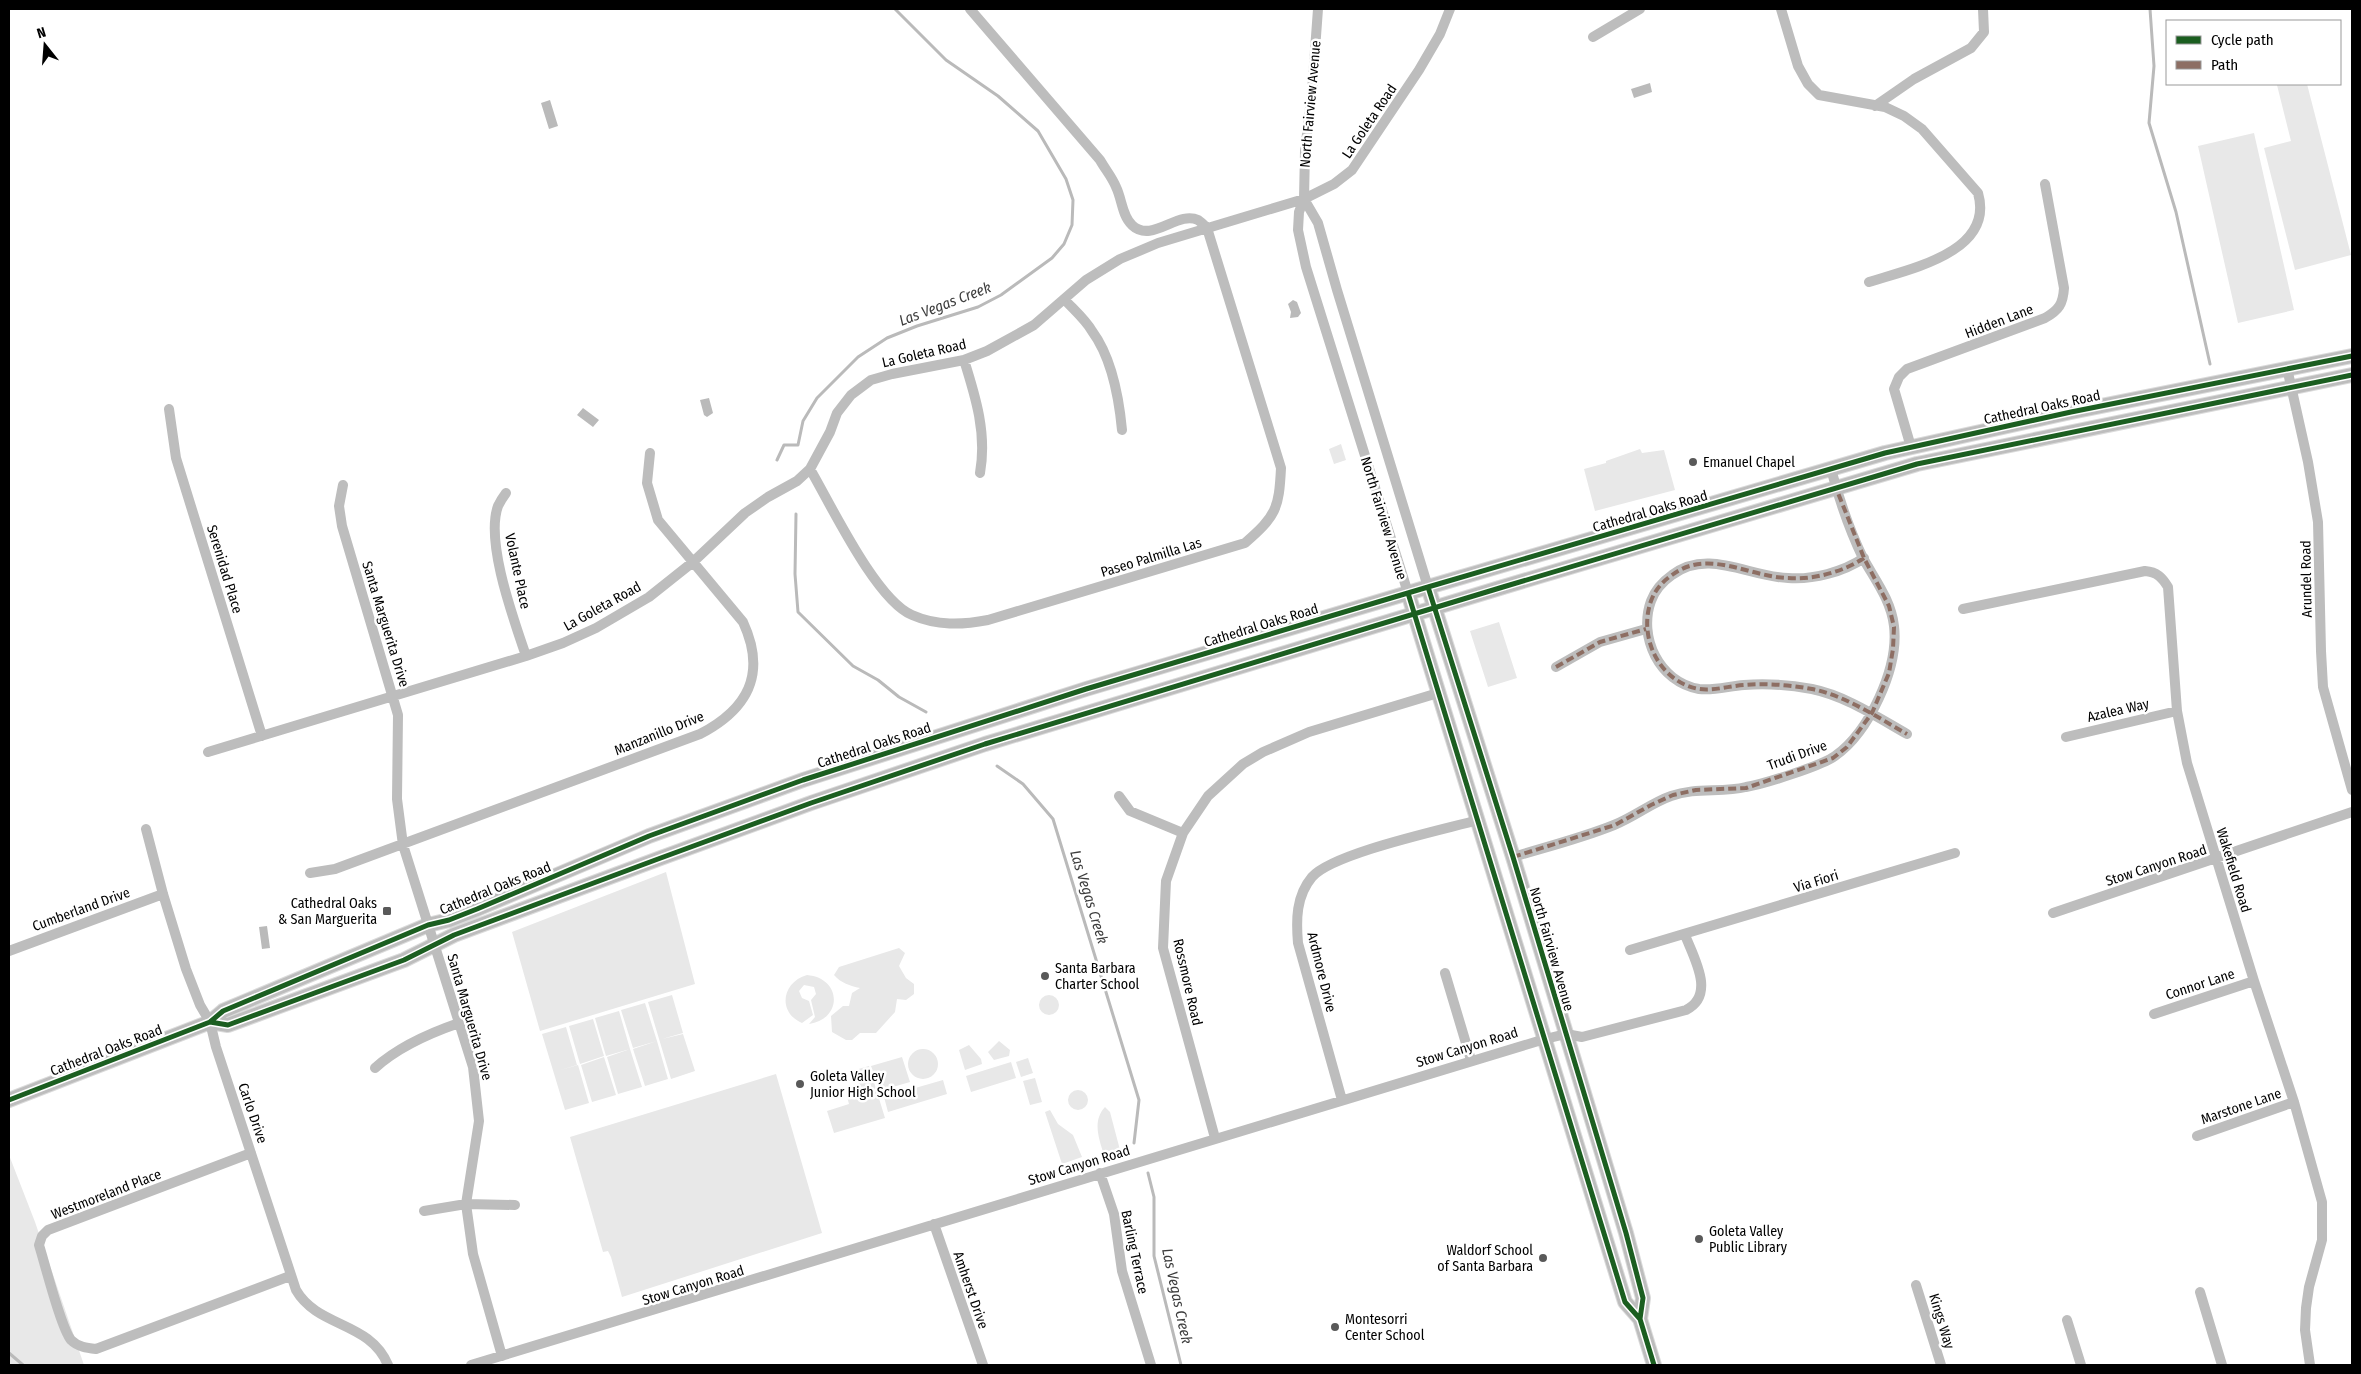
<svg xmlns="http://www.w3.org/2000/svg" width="2361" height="1374" viewBox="0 0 2361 1374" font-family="'Fira Sans Condensed',sans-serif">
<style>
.green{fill:#e8e8e8}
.water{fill:#bababa}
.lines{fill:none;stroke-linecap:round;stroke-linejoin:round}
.stream{stroke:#bababa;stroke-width:3}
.major-casing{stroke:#dbdbdb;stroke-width:16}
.minor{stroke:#bdbdbd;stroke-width:10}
.major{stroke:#bdbdbd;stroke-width:14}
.quiet{stroke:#8d6e63;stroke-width:4;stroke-dasharray:8 4;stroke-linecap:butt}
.cycleway-casing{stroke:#fff;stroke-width:8}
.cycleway{stroke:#1b5e20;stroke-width:5}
.poi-dot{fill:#595959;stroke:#fff;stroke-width:2}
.labels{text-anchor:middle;stroke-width:5;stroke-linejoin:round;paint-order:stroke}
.street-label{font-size:14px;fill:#000;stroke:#fff}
.poi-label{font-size:14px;fill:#000;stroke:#fff;text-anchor:start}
.water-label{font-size:15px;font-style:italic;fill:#3d3d3d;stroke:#fff}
</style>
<rect width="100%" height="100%" fill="#fff"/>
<path class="green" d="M 2307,84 L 2351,255 L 2295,270 L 2264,148 L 2291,141 L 2277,85 Z
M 2254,133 L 2294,310 L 2238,323 L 2198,146 Z
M 1341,444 L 1346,460 L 1334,464 L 1329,449 Z
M 1640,449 L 1642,453 L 1664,450 L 1675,490 L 1595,511 L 1584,469 L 1606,463 L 1606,461 Z
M 1499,622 L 1517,678 L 1488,687 L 1470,631 Z
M 666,872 L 695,984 L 540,1031 L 512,932 Z
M 899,948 L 905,953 L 899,966 L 906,978 L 914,984 L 914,994 L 906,1000 L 897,999 L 895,1012 L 876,1033 L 860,1033 L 852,1040 L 846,1040 L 832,1032 L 831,1016 L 843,1006 L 849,1006 L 852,993 L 860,988 C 850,986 841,983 834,975 L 839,967 Z
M 807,975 C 842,978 843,1019 809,1024 L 815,1017 L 811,1000 L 816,994 L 814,987 L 804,985 L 799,991 L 802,998 L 809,1001 L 813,1015 L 802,1023 C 777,1012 782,982 807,975 Z
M 672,995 L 683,1033 L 662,1039 L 683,1034 L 695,1071 L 671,1079 L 648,1002 Z
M1039 1005a10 10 0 1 1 20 0a10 10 0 1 1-20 0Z
M 645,1003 L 657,1041 L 633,1048 L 621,1010 Z
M 619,1011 L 630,1049 L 606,1056 L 595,1018 Z
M 593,1019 L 604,1056 L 580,1064 L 569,1026 Z
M 566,1027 L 577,1065 L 557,1071 L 578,1065 L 589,1103 L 565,1110 L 542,1034 Z
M 657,1041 L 668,1079 L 645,1086 L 633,1049 Z
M 999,1041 L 1010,1050 L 1009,1056 L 994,1060 L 988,1052 Z
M 969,1045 L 981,1059 L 982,1064 L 965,1070 L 959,1050 Z
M 630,1049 L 642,1087 L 618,1094 L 607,1057 Z
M908 1064a15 15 0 1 1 30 0a15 15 0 1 1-30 0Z
M 604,1057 L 616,1095 L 592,1102 L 581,1065 Z
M 902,1057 L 910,1082 L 879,1091 L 871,1066 Z
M 1028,1058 L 1033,1073 L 1021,1077 L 1016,1062 Z
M 1011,1062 L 1016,1078 L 971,1092 L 966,1076 Z
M 869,1066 L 885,1118 L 834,1133 L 827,1111 L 849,1104 L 845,1089 L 859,1085 L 855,1070 Z
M 776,1074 L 822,1233 L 622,1297 L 611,1257 L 608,1251 L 603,1252 L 570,1137 Z
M 1035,1078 L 1042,1102 L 1030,1105 L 1023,1081 Z
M 943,1080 L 947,1094 L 888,1112 L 884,1097 Z
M1068 1100a10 10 0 1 1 20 0a10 10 0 1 1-20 0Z
M 1105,1107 L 1110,1112 L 1120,1150 L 1104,1155 C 1099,1139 1092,1121 1105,1107 Z
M 1050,1110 L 1058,1124 L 1073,1135 L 1082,1157 L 1062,1164 L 1045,1112 Z
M 9,1155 L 35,1222 L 84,1365 L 9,1365 Z"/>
<path class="water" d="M 1650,83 L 1652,92 L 1634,98 L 1631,89 Z
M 550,100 L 558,126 L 549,129 L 541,103 Z
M 1293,300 L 1297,302 L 1301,313 L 1298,317 L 1290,318 L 1291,312 L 1288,304 Z
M 709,398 L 713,413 L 707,417 L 704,415 L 700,400 Z
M 583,408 L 599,420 L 593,427 L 577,415 Z
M 267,926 L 270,948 L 262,949 L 259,927 Z"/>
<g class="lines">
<path class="stream" d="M 2150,9 L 2154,66 L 2149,123 L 2176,212 L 2210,364
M 777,460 L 784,445 L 798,445 L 803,421 L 817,398 L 858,357 L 887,338 L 917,326 L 978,307 L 1001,295 L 1052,258 L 1064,244 L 1072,225 L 1073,200 L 1066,179 L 1038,131 L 998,96 L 946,60 L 895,9
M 796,514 L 795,574 L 798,612 L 853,666 L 878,680 L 899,697 L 926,712
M 997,766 L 1023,784 L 1053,819 L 1139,1100 L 1134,1143
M 1148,1173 L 1154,1197 L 1154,1256 L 1181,1365
M 9,1353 L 23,1365"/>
<defs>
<path id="major" d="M 1428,587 L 1513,857 L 1626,1233 L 1643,1298 L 1640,1319 L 1654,1365
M 1408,593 L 1625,1302 L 1640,1319
M 210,1022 L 228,1025 L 404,960 L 454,935 L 658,859 L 811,803 L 985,744 L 1503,587 L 1917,464 L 2352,375
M 9,1100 L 210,1022 L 223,1011 L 428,925 L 449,920 L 477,909 L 649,836 L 803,780 L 1086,689 L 1428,587 L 1885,453 L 2071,412 L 2352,356"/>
</defs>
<use href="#major" class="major-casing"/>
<path class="minor" d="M 1318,9 L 1312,91 L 1305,151 L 1304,199 L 1299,212 L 1298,230 L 1306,267 L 1408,593
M 1781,9 L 1798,66 L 1808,84 L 1819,95 L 1885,107 L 1904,116 L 1922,129 L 1978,193 C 1995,252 1910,269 1869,282
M 1593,37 L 1640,9
M 1875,106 L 1914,79 L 1971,48 L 1984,32 L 1983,9
M 1304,199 L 1318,223 L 1337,290 L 1428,587
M 1064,299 C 1073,309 1085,319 1092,331 C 1112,358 1119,398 1122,430
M 964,360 C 976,398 987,434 980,473
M 2287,368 L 2308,462 L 2318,522 L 2321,651 L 2323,687 L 2352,790
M 169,409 L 176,458 L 262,736
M 1911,447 L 1894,389 L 1899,377 L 1907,369 L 2045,318 C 2059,310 2063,304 2064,288 L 2045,184
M 810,469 C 831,505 876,600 912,615 C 937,626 962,625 988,620 L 1245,543 C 1276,516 1279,509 1281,468 L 1207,228 C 1205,226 1201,222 1198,220 C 1178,210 1152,244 1132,225 C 1122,216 1122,199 1116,187 C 1112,177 1105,169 1100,160 L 970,9
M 343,485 L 339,506 L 342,526 L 398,715 L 397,799 L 403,845 L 473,1067 L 479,1121 L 466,1204 L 473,1254 L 502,1356
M 506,493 C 503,497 500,502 498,506 C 485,542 514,620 526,656
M 1864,558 C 1843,572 1813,580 1788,578 C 1749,577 1708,548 1672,575 C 1662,582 1655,590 1651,601 C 1638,637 1659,682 1699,689 C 1714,691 1729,686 1744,685 C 1767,683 1790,685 1812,689 C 1846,696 1877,717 1907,734
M 1963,609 L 2145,571 C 2157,572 2162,577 2168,587 L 2177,711 L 2187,763 L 2254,981 L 2294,1102 L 2322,1202 L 2322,1240 L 2309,1287 L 2306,1308 L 2305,1330 L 2310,1365
M 1556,667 L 1600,642 L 1646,629
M 2066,737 L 2177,711
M 208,752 L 526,656 L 563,643 L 596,628 L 649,597 L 693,562 L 745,513 L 768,497 L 797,481 L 810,469 L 830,432 L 837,413 L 851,395 L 871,380 L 892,374 L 964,360 L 987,351 L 1034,325 L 1086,280 L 1120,259 L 1158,243 L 1304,199 L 1334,184 L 1352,170 L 1419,70 L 1440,34 L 1450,9
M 1119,796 L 1130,811 L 1183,833
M 146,829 L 163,894 L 186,969 L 200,1005 L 210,1022 L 216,1047 L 296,1290 C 318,1328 370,1321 388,1365
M 1513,857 C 1546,847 1582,838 1614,825 C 1634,817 1651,803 1671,796 C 1696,787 1721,793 1746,787 C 1764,784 1821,766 1835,756 C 1869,732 1899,668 1894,626 C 1891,600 1875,580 1863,558 C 1849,529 1839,499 1831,469
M 310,873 L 335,869 L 700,734 C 748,709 767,674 743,622 L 658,520 L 647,483 L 650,453
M 2053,913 L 2352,812
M 1630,950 L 1955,853
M 9,951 L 163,894
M 1445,973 L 1471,1060
M 2154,1014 L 2254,981
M 375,1068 C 398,1047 430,1033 459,1023
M 1342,1100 L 1298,943 C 1296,920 1296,896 1312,877 C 1333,853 1442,830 1478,820
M 2197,1136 L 2294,1102
M 1215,1138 L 1163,948 L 1166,881 L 1183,833 L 1208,796 L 1243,764 L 1263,752 L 1309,732 L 1438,693
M 251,1153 L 48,1230 L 42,1236 L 39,1245 C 45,1264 61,1328 71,1340 C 78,1347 87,1348 96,1349 L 290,1276
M 1100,1173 L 1114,1214 L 1122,1271 L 1151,1365
M 424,1211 L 466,1204 L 515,1205
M 934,1224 L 983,1365
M 1916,1285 L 1941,1365
M 2200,1292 L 2222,1365
M 2067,1320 L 2081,1365
M 471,1365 L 1545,1039 L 1566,1034 L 1582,1037 L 1686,1010 C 1716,995 1694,958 1685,935"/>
<use href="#major" class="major"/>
<path class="quiet" d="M 1864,558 C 1843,572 1813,580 1788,578 C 1749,577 1708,548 1672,575 C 1662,582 1655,590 1651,601 C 1638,637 1659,682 1699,689 C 1714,691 1729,686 1744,685 C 1767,683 1790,685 1812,689 C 1846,696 1877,717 1907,734
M 1556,667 L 1600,642 L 1646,629
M 1513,857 L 1615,825 L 1651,805 L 1673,795 L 1696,790 L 1746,788 L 1833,758 L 1847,747 L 1872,713 L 1889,673 L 1893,649 L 1894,627 L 1889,606 L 1864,558 L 1836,488"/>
<defs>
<path id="cycleway" d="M 1428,587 L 1513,857 L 1626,1233 L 1643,1298 L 1640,1319 L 1654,1365
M 1408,593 L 1625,1302 L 1640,1319
M 210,1022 L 228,1025 L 404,960 L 454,935 L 658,859 L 811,803 L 985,744 L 1503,587 L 1917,464 L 2352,375
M 9,1100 L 210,1022 L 223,1011 L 428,925 L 449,920 L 477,909 L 649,836 L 803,780 L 1086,689 L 1428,587 L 1885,453 L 2071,412 L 2352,356"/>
</defs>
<use href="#cycleway" class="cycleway-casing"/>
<use href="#cycleway" class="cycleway"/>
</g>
<g class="poi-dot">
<circle cx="1693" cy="462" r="5"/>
<rect x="382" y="906" width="10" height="10" rx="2.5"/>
<circle cx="1045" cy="976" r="5"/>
<circle cx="800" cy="1084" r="5"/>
<circle cx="1699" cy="1239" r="5"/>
<circle cx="1543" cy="1258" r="5"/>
<circle cx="1335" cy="1327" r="5"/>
</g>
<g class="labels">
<g class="street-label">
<text transform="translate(1310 104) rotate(-85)" y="5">North Fairview Avenue</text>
<text transform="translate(1369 121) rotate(-56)" y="5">La Goleta Road</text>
<text transform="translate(1999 321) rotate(-21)" y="5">Hidden Lane</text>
<text transform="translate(924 353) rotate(-13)" y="5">La Goleta Road</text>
<text transform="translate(2042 407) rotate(-12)" y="5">Cathedral Oaks Road</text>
<text transform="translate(1650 511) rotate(-16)" y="5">Cathedral Oaks Road</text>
<text transform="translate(1384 518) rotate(73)" y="5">North Fairview Avenue</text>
<text transform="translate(1151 557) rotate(-17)" y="5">Paseo Palmilla Las</text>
<text transform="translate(225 569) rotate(73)" y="5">Serenidad Place</text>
<text transform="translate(518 571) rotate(78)" y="5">Volante Place</text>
<text transform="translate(2306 579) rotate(-91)" y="5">Arundel Road</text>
<text transform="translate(602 606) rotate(-29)" y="5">La Goleta Road</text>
<text transform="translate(386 624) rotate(73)" y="5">Santa Marguerita Drive</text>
<text transform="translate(1261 625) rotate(-17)" y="5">Cathedral Oaks Road</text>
<text transform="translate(2118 710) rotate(-13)" y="5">Azalea Way</text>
<text transform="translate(659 733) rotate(-22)" y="5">Manzanillo Drive</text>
<text transform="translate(874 745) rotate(-18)" y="5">Cathedral Oaks Road</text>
<text transform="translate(1797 755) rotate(-20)" y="5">Trudi Drive</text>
<text transform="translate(2156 865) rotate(-18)" y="5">Stow Canyon Road</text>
<text transform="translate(2234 870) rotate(73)" y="5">Wakefield Road</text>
<text transform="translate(1816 881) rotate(-17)" y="5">Via Fiori</text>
<text transform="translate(495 888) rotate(-22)" y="5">Cathedral Oaks Road</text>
<text transform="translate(81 909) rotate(-20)" y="5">Cumberland Drive</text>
<text transform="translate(1552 949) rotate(74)" y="5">North Fairview Avenue</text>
<text transform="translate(1322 972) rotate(76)" y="5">Ardmore Drive</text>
<text transform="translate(1188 982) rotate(77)" y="5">Rossmore Road</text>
<text transform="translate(2200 984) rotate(-18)" y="5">Connor Lane</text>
<text transform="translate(470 1017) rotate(74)" y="5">Santa Marguerita Drive</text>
<text transform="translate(1467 1047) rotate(-17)" y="5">Stow Canyon Road</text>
<text transform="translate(106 1050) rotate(-21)" y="5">Cathedral Oaks Road</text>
<text transform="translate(2241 1106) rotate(-19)" y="5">Marstone Lane</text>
<text transform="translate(253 1113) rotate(71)" y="5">Carlo Drive</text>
<text transform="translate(1079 1165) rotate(-17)" y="5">Stow Canyon Road</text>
<text transform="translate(106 1194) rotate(-21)" y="5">Westmoreland Place</text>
<text transform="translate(1135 1252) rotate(78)" y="5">Barling Terrace</text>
<text transform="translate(693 1285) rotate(-17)" y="5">Stow Canyon Road</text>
<text transform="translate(971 1290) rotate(71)" y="5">Amherst Drive</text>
<text transform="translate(1942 1321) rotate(73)" y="5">Kings Way</text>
</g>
<g class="poi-label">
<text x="1703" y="467">Emanuel Chapel</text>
<text x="377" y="908" text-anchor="end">Cathedral Oaks<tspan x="377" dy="16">&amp; San Marguerita</tspan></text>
<text x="1055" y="973">Santa Barbara<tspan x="1055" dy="16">Charter School</tspan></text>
<text x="810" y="1081">Goleta Valley<tspan x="810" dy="16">Junior High School</tspan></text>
<text x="1709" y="1236">Goleta Valley<tspan x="1709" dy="16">Public Library</tspan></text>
<text x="1533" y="1255" text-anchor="end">Waldorf School<tspan x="1533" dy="16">of Santa Barbara</tspan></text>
<text x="1345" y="1324">Montesorri<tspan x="1345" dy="16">Center School</tspan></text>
</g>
<g class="water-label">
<text transform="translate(945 304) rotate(-21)" y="5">Las Vegas Creek</text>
<text transform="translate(1089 897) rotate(73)" y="5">Las Vegas Creek</text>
<text transform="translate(1177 1296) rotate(78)" y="5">Las Vegas Creek</text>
</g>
</g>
<rect width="2361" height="1374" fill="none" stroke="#000000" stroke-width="20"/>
<rect x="2166" y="20" width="175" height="65" fill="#ffffff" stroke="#999999"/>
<rect x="2176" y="36" width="25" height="8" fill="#1b5e20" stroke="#999999"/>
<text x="2211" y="45" font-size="15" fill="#000000">Cycle path</text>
<rect x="2176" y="61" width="25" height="8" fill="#8d6e63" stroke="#999999"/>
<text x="2211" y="70" font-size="15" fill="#000000">Path</text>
<g transform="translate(45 45) rotate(343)" stroke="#ffffff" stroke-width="4" paint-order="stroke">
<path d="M0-4L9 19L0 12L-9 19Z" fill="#000000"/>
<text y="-8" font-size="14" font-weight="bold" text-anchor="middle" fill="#000000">N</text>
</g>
</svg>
